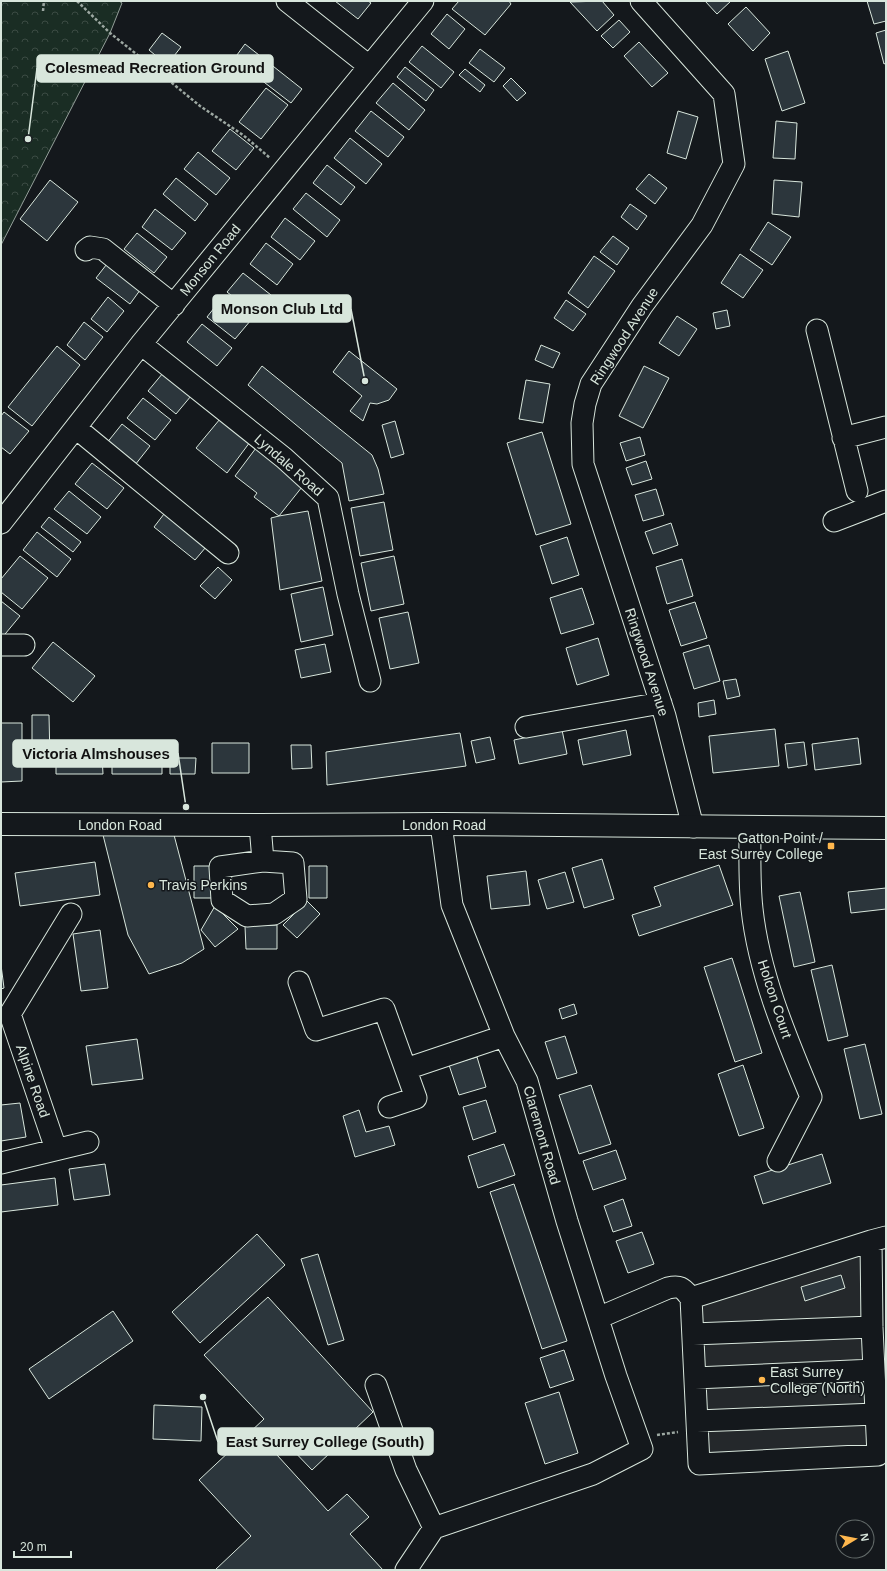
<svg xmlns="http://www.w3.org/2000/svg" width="887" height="1571" viewBox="0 0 887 1571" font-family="Arial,sans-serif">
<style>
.forest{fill:url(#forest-crowns);stroke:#939e99}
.parking{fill:#24282b;stroke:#939e99}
.building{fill:#2c363c;stroke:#d8e6dc}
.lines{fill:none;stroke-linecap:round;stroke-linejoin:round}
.minor-casing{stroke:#d8e6dc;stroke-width:23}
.major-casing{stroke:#d8e6dc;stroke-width:24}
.path{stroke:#9da8a2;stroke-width:2.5;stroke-dasharray:3 2;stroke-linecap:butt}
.minor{stroke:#14181c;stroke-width:21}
.major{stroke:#14181c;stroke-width:22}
.poi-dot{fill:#ffb74d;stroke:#14181c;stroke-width:1.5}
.labels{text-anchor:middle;stroke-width:3;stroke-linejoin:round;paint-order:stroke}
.street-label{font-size:14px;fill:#d8e6dc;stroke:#14181c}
.poi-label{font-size:14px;fill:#d8e6dc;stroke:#14181c;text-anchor:start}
.leader{fill:none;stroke:#d8e6dc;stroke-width:1.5}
.callout-dot{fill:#d8e6dc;stroke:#14181c;stroke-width:1.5}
.callout{fill:#d8e6dc;stroke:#d8e6dc;stroke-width:1.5}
.callout-label{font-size:15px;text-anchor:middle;font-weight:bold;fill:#111}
</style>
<defs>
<pattern id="forest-crowns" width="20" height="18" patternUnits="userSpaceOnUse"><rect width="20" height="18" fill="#1a2d24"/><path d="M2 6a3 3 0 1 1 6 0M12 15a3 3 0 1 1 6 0" fill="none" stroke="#3b4b43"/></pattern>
</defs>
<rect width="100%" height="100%" fill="#14181c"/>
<path class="forest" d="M 1,1 L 119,1 L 122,3 L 110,33 L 1,245 Z"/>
<path class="parking" d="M 868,1245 L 873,1452 L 702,1458 L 695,1300 Z"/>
<path class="building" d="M 335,1 L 368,1 L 371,3 L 358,19 Z
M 459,1 L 509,1 L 511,4 L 485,35 L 452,9 Z
M 602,1 L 614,15 L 597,31 L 570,2 Z
M 705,1 L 731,1 L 717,14 Z
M 867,1 L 886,1 L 886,21 L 874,24 Z
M 746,7 L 770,33 L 753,51 L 728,24 Z
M 447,14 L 465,29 L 449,49 L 431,34 Z
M 619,20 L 630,32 L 613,48 L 601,36 Z
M 886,30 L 886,63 L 884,64 L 876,33 Z
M 162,33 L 181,47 L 167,65 L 149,50 Z
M 639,42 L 668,73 L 652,87 L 624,56 Z
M 245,44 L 302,89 L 291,103 L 234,59 Z
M 422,46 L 454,72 L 441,88 L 409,62 Z
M 480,49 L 505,68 L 494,82 L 469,63 Z
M 788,51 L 805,103 L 782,111 L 765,59 Z
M 405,67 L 434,90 L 426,101 L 397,77 Z
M 465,69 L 485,85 L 480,92 L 459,75 Z
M 511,78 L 526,93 L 517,101 L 503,86 Z
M 393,83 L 425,110 L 409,130 L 376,103 Z
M 266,88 L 288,105 L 261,139 L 239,122 Z
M 371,111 L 404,137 L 388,157 L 355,131 Z
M 678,111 L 698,117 L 686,159 L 667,153 Z
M 776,121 L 797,123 L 795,159 L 773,158 Z
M 230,129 L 254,148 L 236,170 L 212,151 Z
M 350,138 L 382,164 L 366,184 L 334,158 Z
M 198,152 L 230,178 L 216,195 L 184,169 Z
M 327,165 L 355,187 L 341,205 L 313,183 Z
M 649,174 L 667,188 L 655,204 L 636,189 Z
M 176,178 L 208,204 L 195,221 L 163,194 Z
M 50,180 L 78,202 L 47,241 L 20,219 Z
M 774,180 L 802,182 L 799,217 L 772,214 Z
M 306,193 L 340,220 L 327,237 L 293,209 Z
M 630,204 L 647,216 L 637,230 L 621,217 Z
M 155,209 L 186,233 L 172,250 L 142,227 Z
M 285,218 L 315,241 L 300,260 L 271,237 Z
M 768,222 L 791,237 L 772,265 L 750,250 Z
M 137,233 L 167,257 L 154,273 L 124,249 Z
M 613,236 L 629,248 L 617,265 L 600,252 Z
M 266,243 L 293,264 L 277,285 L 250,264 Z
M 740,254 L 763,270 L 743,298 L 721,283 Z
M 594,256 L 615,271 L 588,308 L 568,293 Z
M 110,260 L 143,286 L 130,304 L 96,278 Z
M 243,273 L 271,295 L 255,314 L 227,292 Z
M 108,297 L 124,311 L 107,332 L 91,319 Z
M 222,298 L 251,320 L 235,339 L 207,317 Z
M 566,300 L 586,314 L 573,331 L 554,318 Z
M 727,310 L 730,326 L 716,329 L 713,313 Z
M 677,316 L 697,329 L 679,356 L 659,343 Z
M 84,322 L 103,337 L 85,360 L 67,345 Z
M 202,324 L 232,348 L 217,366 L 187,342 Z
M 541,345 L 560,353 L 553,368 L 535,360 Z
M 57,346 L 80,365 L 32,426 L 8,407 Z
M 349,351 L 397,389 L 389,400 L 377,404 L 370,403 L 363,421 L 350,411 L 362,396 L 333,372 Z
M 262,366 L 372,455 L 378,469 L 384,494 L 349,501 L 342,463 L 248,385 Z
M 644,366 L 669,378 L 643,428 L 619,416 Z
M 163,373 L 191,396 L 176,414 L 148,391 Z
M 526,380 L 550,384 L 543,423 L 519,419 Z
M 143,398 L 171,420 L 155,440 L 127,418 Z
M 4,412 L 29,431 L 10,454 L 1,447 L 1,416 Z
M 220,419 L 250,442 L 227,473 L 196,448 Z
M 395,421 L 404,454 L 391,458 L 382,425 Z
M 122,424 L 150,446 L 135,465 L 106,444 Z
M 542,432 L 571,524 L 536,535 L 507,443 Z
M 640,437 L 645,455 L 626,461 L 620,443 Z
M 256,448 L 302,487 L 279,516 L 308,511 L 322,581 L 280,590 L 271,518 L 279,516 L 254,497 L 257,493 L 235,476 Z
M 646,461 L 652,479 L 632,485 L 626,468 Z
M 92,463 L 124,488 L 107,509 L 75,484 Z
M 656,489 L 664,515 L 643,521 L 635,495 Z
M 69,491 L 101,517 L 87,534 L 54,509 Z
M 384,502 L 393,550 L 360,556 L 351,508 Z
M 164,514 L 206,547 L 195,560 L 154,527 Z
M 49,517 L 81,542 L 73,552 L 41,527 Z
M 671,523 L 678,545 L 653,554 L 645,532 Z
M 37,532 L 71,559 L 57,577 L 23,550 Z
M 567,537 L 579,575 L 552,584 L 540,546 Z
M 20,556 L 48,578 L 22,609 L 1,592 L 1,579 Z
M 394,556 L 404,604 L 371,611 L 361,563 Z
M 682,559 L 693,596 L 667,604 L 656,567 Z
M 218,567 L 232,580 L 215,599 L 200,586 Z
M 323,587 L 333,635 L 301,642 L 291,594 Z
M 582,588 L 594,624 L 561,634 L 550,598 Z
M 1,601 L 20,616 L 1,639 Z
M 695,602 L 707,638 L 681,646 L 669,610 Z
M 408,612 L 419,663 L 390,669 L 379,618 Z
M 598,638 L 609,675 L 577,685 L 566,648 Z
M 53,642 L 95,676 L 73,702 L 32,668 Z
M 325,644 L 331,672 L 301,678 L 295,650 Z
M 709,645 L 720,681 L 694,689 L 683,653 Z
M 736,679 L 740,696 L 727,699 L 723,681 Z
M 714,700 L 716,714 L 699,717 L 698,703 Z
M 32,715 L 49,715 L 50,760 L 32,760 Z
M 1,723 L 22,723 L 22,781 L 1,782 Z
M 775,729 L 779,766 L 713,773 L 709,736 Z
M 562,730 L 567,754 L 519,764 L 514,740 Z
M 626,730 L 631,755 L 583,765 L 578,740 Z
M 460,733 L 466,766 L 327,785 L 326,752 Z
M 490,737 L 495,759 L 476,763 L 471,741 Z
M 858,738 L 861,764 L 815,770 L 812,744 Z
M 804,742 L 807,765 L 788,768 L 785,744 Z
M 212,743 L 249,743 L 249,773 L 212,773 Z
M 291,745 L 311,745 L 312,768 L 292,769 Z
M 102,756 L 103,774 L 56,774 L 56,757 Z
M 112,757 L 162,757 L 162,774 L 112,774 Z
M 170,758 L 196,758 L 195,774 L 170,774 Z
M 103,835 L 174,835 L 204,949 L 182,963 L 149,974 L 128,935 Z
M 602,859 L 614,899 L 584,908 L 572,868 Z
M 95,862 L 100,895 L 20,906 L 15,873 Z
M 719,865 L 733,905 L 639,936 L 632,915 L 661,906 L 654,887 Z
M 194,866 L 213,866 L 213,898 L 194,898 Z
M 309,866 L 327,866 L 327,898 L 309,898 Z
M 526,871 L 530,905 L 491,909 L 487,876 Z
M 565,872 L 574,902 L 547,909 L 538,880 Z
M 886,888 L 886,909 L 851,913 L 848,892 Z
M 800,892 L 815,962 L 794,967 L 779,896 Z
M 307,901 L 320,914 L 297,938 L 283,925 Z
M 215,906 L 238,929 L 215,947 L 201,930 Z
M 277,925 L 277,949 L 246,949 L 245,926 Z
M 100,930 L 108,988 L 81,991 L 73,934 Z
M 732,958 L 762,1053 L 735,1062 L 704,967 Z
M 1,965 L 4,988 L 1,989 Z
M 832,965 L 848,1036 L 828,1041 L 811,970 Z
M 574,1004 L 577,1014 L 562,1019 L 559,1009 Z
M 565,1036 L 577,1073 L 557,1079 L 545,1042 Z
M 137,1039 L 143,1079 L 92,1085 L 86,1046 Z
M 865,1044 L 882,1114 L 860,1119 L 844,1049 Z
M 477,1057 L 486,1087 L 459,1095 L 449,1065 Z
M 743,1065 L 764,1128 L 739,1136 L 718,1074 Z
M 591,1085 L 611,1144 L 579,1154 L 559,1095 Z
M 486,1100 L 496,1132 L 473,1140 L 463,1107 Z
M 20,1103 L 26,1137 L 1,1141 L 1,1105 Z
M 359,1110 L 366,1132 L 389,1126 L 395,1145 L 355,1157 L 343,1116 Z
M 504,1144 L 515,1175 L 478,1188 L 468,1156 Z
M 616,1150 L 626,1179 L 593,1190 L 583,1161 Z
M 822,1154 L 831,1183 L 763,1204 L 754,1176 Z
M 105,1164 L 110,1195 L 74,1200 L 69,1169 Z
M 55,1178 L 58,1205 L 1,1212 L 1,1185 Z
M 514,1184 L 567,1341 L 542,1349 L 490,1192 Z
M 623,1199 L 632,1226 L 613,1232 L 604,1206 Z
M 642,1232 L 654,1264 L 628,1273 L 616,1241 Z
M 257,1234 L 285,1265 L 200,1343 L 172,1312 Z
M 318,1254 L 344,1340 L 328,1345 L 301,1259 Z
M 841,1275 L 845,1288 L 805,1301 L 801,1287 Z
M 268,1297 L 373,1412 L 312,1470 L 288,1445 L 277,1455 L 328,1511 L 347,1494 L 369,1517 L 350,1534 L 383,1570 L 215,1570 L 251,1536 L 199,1480 L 264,1419 L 204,1355 Z
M 113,1311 L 133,1341 L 49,1399 L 29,1369 Z
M 564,1350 L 574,1380 L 550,1388 L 540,1358 Z
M 559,1392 L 578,1453 L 545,1464 L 525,1403 Z
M 154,1405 L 202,1407 L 201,1441 L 153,1439 Z"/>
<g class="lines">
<defs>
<path id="minor" d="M 287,1 L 369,66
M 641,1 L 724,94 L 734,164 L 702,225 L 642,306 L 591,384 L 585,404 L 582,423 L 583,464 L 665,716 L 693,827
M 86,250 L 90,247 L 103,249 L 174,305
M 817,330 L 857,491
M 141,344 L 284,458 L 328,498 L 348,594 L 370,681
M 76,428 L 228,553
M 843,438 L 886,427
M 834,521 L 886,501
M 1,523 L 141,344 L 423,1
M 1,645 L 24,645
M 526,727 L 661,703
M 260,825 L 263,861 L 220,867 L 222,900 L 247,916 L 274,914 L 296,899 L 293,863 L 263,861
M 750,827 C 750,854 749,882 752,909 C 759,974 786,1037 811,1097 L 778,1161
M 299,982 L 316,1030 L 384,1009 L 416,1098 L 389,1107
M 406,1069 L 504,1036
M 56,1149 L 10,1014 L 71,914
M 1,1163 L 88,1142
M 871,1241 L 872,1327 L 878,1455 L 699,1464 L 691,1298 L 871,1241 L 886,1237
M 598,1318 L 668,1288 C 682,1285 683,1289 691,1298
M 693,1334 L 872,1327
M 695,1378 L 874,1370
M 376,1385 L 406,1470 L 434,1528
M 697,1421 L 876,1414
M 406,1570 L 434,1528 L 593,1474 L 642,1449 L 616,1376 L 567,1221 L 527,1081 L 504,1036 L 452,905 L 441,824"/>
<path id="major" d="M 1,824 L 260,825 L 441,824 L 886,828"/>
</defs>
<use href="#minor" class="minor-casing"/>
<use href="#major" class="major-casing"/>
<path class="path" d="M 77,1 L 110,33 L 150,65 L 200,106 L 243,135 L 270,158
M 43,11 L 44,1
M 657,1435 L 678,1432"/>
<use href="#minor" class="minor"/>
<use href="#major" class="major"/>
</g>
<g class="poi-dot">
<rect x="827" y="842" width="8" height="8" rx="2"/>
<circle cx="151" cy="885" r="4"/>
<circle cx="762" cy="1380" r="4"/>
</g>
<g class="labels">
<g class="street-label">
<text transform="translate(210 260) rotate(-51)" y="5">Monson Road</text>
<text transform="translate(624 336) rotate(-57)" y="5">Ringwood Avenue</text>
<text transform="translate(289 465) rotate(41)" y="5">Lyndale Road</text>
<text transform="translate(647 662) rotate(72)" y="5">Ringwood Avenue</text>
<text x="120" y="830">London Road</text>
<text x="444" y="830">London Road</text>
<text transform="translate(775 999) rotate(72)" y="5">Holcon Court</text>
<text transform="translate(33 1081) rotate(71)" y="5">Alpine Road</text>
<text transform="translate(542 1135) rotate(74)" y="5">Claremont Road</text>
</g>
<g class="poi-label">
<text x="823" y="843" text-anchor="end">Gatton Point /<tspan x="823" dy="16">East Surrey College</tspan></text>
<text x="159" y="890">Travis Perkins</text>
<text x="770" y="1377">East Surrey<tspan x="770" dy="16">College (North)</tspan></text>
</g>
</g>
<path class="leader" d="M28 139L37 68M365 381L351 309M186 807L178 753M203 1397L218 1442"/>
<g class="callout-dot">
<circle cx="28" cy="139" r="4"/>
<circle cx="365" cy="381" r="4"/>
<circle cx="186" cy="807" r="4"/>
<circle cx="203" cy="1397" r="4"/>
</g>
<g class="callout">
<rect x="37" y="55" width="236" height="27" rx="4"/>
<rect x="213" y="295" width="138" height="27" rx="4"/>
<rect x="13" y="740" width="165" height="27" rx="4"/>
<rect x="218" y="1428" width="215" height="27" rx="4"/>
</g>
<g class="callout-label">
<text x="155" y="73">Colesmead Recreation Ground</text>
<text x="282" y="314">Monson Club Ltd</text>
<text x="96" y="759">Victoria Almshouses</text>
<text x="325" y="1447">East Surrey College (South)</text>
</g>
<rect width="887" height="1571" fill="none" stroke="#d8e6dc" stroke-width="4"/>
<g transform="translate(855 1539) rotate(80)"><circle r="19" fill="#14181c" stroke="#626a69"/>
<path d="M0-3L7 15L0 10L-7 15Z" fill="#ffb74d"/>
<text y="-6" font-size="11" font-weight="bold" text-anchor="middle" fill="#d8e6dc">N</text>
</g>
<path d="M14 1551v6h57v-6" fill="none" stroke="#d8e6dc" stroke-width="2"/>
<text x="20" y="1551" font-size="12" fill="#d8e6dc" stroke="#14181c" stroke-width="3" paint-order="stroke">20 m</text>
</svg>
